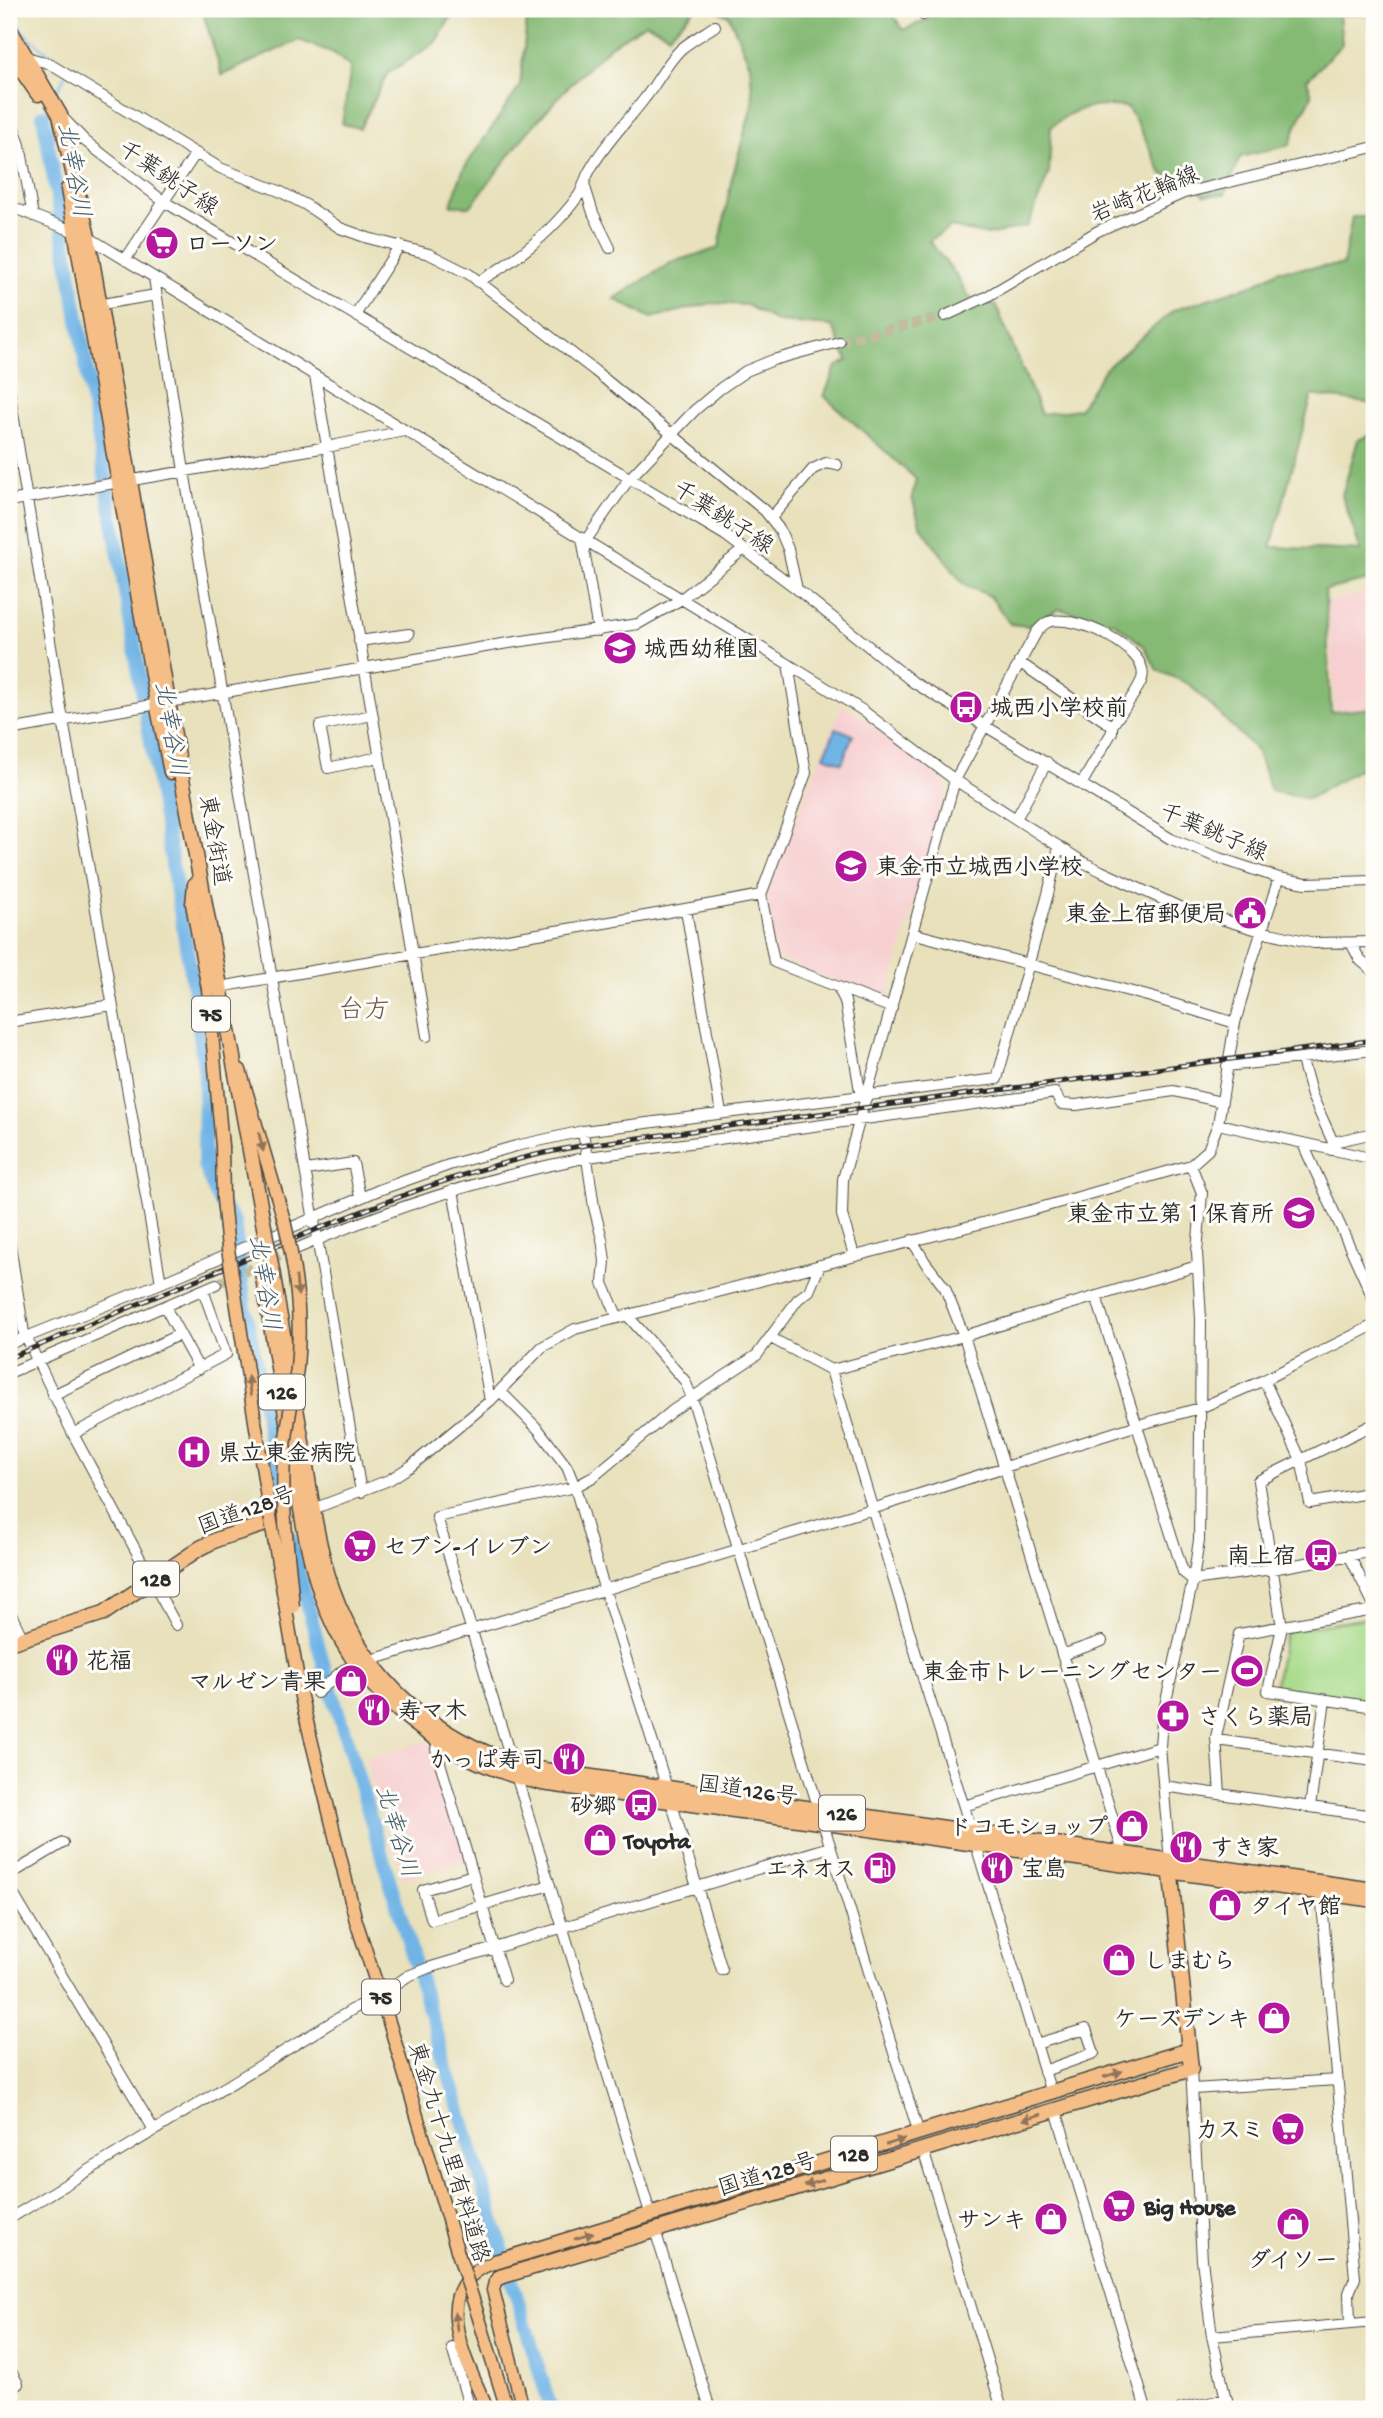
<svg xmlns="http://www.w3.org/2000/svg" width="1383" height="2418" viewBox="0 0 1383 2418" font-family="'Gochi Hand','Klee One',sans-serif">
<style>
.built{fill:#f7cfd0}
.green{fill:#a7da89;stroke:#69825a;stroke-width:2}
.forest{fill:#85ba75;stroke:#587250;stroke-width:2}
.water{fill:#70b4e6;stroke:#4e7088;stroke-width:2}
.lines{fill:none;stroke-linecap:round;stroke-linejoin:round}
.stream{stroke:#70b4e6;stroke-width:2.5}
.river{stroke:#70b4e6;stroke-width:14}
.minor-tunnel{stroke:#c2bd9f;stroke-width:10;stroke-dasharray:10 5;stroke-linecap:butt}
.minor-casing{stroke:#474641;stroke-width:12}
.major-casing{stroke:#474641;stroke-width:15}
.highway-casing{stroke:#474641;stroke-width:17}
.minor{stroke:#fff;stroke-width:10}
.major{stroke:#f6be87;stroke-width:12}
.highway{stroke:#f6be87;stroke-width:14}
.rail-casing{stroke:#2b2b2b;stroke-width:5}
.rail{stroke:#fdfcf7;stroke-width:2.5;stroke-dasharray:8;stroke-linecap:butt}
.major-bridge-casing{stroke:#474641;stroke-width:15;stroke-linecap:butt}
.highway-bridge-casing{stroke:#474641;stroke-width:17;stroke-linecap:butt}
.major-bridge{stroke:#f6be87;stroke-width:12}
.highway-bridge{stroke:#f6be87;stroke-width:14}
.oneway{fill:#907459}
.labels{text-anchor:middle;stroke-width:6;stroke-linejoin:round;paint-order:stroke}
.shield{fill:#fdfcf7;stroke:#6a6a68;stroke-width:2}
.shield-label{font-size:21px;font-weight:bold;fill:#2b2b2b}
.street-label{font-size:23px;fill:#2b2b2b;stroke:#fdfcf7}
.poi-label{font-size:23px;font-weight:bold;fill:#2b2b2b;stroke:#fdfcf7;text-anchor:start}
.water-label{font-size:24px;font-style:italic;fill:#435b6c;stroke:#fdfcf7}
.quarter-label{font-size:26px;fill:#6f5b53;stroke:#fdfcf7}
</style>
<rect width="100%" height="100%" fill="#fdfcf7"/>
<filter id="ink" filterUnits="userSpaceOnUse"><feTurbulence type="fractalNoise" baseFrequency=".0143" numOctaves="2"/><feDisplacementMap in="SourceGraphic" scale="14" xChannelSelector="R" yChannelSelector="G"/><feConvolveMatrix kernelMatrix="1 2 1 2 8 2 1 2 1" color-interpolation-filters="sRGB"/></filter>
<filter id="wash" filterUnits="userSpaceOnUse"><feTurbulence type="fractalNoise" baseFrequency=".00686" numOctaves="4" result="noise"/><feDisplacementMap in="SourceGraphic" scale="28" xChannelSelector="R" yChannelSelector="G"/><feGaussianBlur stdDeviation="1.57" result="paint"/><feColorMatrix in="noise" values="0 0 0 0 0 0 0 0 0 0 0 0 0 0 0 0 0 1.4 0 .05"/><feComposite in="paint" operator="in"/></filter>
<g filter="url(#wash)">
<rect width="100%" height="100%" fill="#e8e1bc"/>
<path class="built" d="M 1374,590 L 1374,707 L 1335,710 L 1328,601 Z
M 842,705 L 869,721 L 943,779 L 947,788 L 886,1002 L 776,957 L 766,893 Z
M 426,1741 L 432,1745 L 466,1861 L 403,1879 L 365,1759 Z"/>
<path class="green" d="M 1372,1617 L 1374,1621 L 1374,1702 L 1274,1688 L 1286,1631 Z"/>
<path class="forest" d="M 202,9 L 456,9 L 435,43 L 387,74 L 360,128 L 342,124 L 351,68 L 334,53 L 299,40 L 222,75 Z
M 528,9 L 695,9 L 669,35 L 646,23 L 609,47 L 562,93 L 526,134 L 470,207 L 451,205 L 463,170 L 520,86 Z
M 715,9 L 889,9 L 903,30 L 952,9 L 1132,9 L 1139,14 L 1172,13 L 1210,19 L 1219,9 L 1374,9 L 1374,35 L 1367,14 L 1339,15 L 1342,44 L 1307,80 L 1312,96 L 1296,126 L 1290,145 L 1240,157 L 1225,194 L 1205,195 L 1189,181 L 1162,174 L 1137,123 L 1127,107 C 1097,104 1075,106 1051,127 L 1049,173 L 1028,226 L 988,235 L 951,227 L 929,241 L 956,275 L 969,297 L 996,305 L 1041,414 L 1079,409 L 1105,369 L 1174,310 L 1255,284 L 1280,270 L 1343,265 L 1352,217 L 1374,217 L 1374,404 L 1312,395 L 1271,547 L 1361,551 L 1342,495 L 1358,440 L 1374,433 L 1374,579 L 1325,590 L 1331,712 L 1374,708 L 1374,768 L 1361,768 L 1308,799 L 1271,791 L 1257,751 L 1189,684 L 1157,670 L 1144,646 L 1115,623 L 1059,609 L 1028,626 L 1010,624 L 990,596 L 963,584 L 920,525 L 912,497 L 916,479 L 824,396 L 836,367 L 848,361 L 832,326 L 778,322 L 747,305 L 712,303 L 651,318 L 614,299 L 672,262 L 719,248 L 731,182 L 753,102 L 750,65 L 729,16 Z"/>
<path class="water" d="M 836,728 L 853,735 L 842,763 L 824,756 Z"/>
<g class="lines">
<path class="stream" d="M 9,9 L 23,32 L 68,70
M 55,95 L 65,76
M 43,116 L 48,107"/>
<path class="river" d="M 43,116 L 195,997 L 205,1074 L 204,1165 L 218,1200 L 234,1222 L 245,1308 L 281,1496
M 289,1536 L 324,1666 L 551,2409"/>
</g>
</g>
<g filter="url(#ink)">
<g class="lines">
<path class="minor-tunnel" d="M 839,342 L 945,316
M 216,1284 L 296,1249"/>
<defs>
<path id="minor" d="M 919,9 L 923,15 L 938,9
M 26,57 L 48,63 L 220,168 L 279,191 L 306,205 L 340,228 L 368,238 L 429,254 L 469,274 L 595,371 L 765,511 L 780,530 L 788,549 L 797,589
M 9,113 L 20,145 L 33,216
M 63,118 L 85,141 L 163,201 L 725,535 L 797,589 L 913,682 L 1171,839 L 1219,858 L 1279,878 L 1306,883 L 1374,881
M 584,184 L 593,213 L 610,248
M 9,206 L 88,237 L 788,664 L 862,710 L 955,780 L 1083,862 L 1101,871 L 1177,906 L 1261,931 L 1314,943 L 1374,942
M 125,260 L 196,153
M 154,278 L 184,471 L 361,1492
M 478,282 C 517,260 553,231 579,195 C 584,187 585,178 590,170 C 604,144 627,122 645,98 C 657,83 666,64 680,50 C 690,41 703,34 715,26
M 108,303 L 156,295
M 355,315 L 400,245
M 945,316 L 986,297 L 1098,231 L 1184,193 L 1374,147
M 315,376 L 427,1036
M 9,389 L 63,720 L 161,1283
M 9,501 L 327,447 L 404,431
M 771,518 L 813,469 L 826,463 L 837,465
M 582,538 L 598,631
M 586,540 L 629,479 L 695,410 L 721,388 L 746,371 L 773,360 L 839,342
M 359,641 L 409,634
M 1019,662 L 1112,726 L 1112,732 L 1082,783
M 372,715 L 320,726 L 328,768 L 379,757
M 9,730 L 502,644 L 638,624 L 680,600 L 744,549
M 1016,819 L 1047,762
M 761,895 L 806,773 L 788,664
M 686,910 L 721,1113
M 912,933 L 1151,997 L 1235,1023
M 1351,943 L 1360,960 L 1374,972
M 220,987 C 400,954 581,930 761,895 L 774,962 L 892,1008
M 838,987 L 845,1001 L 861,1097
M 9,1022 L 112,1005
M 1302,1060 L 1312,1096 L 1333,1142 L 1331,1150
M 1227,1066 L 1374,1050
M 1218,1124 L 1374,1159
M 583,1131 L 594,1207 L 602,1239 L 605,1261 L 603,1283 L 618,1318
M 1333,1142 L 1374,1133
M 1303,1144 L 1374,1300
M 306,1170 L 353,1163 L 360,1197
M 453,1190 L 490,1401
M 9,1239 L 24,1333 L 73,1434 L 176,1625
M 912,1240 L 925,1262 L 945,1288 L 964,1336 L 1124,1855
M 296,1249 C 389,1208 488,1177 588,1157 L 1055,1093 L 1061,1104 L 1076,1105 L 1174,1091 L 1221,1102
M 854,1255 L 842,1215 L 843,1179 L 955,780 L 1036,633 C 1039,629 1044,624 1048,622 C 1073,613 1151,648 1142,679 C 1137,693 1120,713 1112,726
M 1096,1296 L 1183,1572 L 1193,1580 L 1272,1569 L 1374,1551
M 165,1307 L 199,1369
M 627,1315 L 685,1381 L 692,1398 L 919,2134
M 771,1338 L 831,1370 L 964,1336 L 1197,1266
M 9,1344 L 161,1283 L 379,1190 L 449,1165 L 516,1146 L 583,1131 L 997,1079 L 1048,894 L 1059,846
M 831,1370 L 924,1681 L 972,1832
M 9,1373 L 216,1284
M 1264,1380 L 1301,1460 L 1310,1503 L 1374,1492
M 500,1391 L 538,1429 L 567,1467 L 575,1487 L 604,1588 L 667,1788
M 53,1395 L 180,1334
M 1374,1424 L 1258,1481 L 1282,1627 L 1268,1691 L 1374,1707
M 73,1434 L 226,1354 L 203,1290
M 313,1509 L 389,1480 L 411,1466 L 490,1401 L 542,1347 L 575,1329 L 1036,1209 L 1191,1165 L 1208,1150 L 1218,1124 L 1235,1023 L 1252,961 L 1279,878
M 1349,1555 L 1374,1605
M 9,1610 L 23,1639
M 1062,1655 L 1102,1641
M 368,1661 L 872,1509 L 1138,1425 L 1200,1408 L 1264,1380 L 1374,1325
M 317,1693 L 343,1670 L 357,1664
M 1216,1740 L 1374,1761
M 438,1742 L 436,1749 L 504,1980
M 1163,1786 L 1374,1816
M 1220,1794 L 1216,1737 L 1239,1634 L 1374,1610
M 671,1801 L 722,1970
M 964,1806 L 1160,1747
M 1310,1807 L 1325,1700
M 976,1845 L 1051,2093
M 1170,1861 L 1160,1747 L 1162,1719 L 1193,1580 L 1199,1540 L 1201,1319 L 1197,1252 L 1202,1193 L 1191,1165
M 9,1875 L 63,1843
M 473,1875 L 423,1890 L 432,1920 L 550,1885
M 9,1887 L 154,2130
M 1321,1892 L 1355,2278 L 1349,2293 L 1350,2324
M 387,1990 L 408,1976 L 428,1968 L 830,1847
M 1036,2044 L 1086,2029 L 1094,2053 L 1044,2071
M 1191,2069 L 1202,2260 L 1212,2336 L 1228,2409
M 1193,2089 L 1337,2080
M 1056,2110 L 1146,2409
M 923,2150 L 1002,2409
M 651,2216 L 437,1517 L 575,1487 L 593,1477 L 672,1411 L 757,1355 L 798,1299 L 809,1291 L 820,1265
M 9,2219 L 368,2000
M 655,2230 L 710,2409
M 1212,2336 L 1374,2322
M 452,2348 L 470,2409
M 9,2368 L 18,2384
M 1180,2409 L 1227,2399"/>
<path id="major" d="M 194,884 L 192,904 L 208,989 L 222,1146
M 240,1070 L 284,1220
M 312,1743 L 356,1921 L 389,2022 L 457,2250
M 500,2277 L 495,2282 L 493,2290 L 523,2409
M 477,2312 L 507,2409
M 487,2409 C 468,2363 423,2287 495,2262"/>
<path id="highway" d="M 9,28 L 60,115 L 88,237 L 168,702 L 264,1227
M 9,52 L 38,94
M 68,189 L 157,703 L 171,772
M 272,1270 C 282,1331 293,1392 304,1453 C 311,1498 317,1545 332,1588 C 365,1682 441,1747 537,1769 L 1374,1890
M 262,1272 C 272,1329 281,1387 291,1445 C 299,1498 307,1561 327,1610 C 364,1701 449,1762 542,1783 L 1374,1900
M 9,1643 L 104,1613 L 200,1548 L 218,1539 L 282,1519
M 495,2262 L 1189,2050
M 500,2277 L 1191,2069 L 1170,1866"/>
</defs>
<use href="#minor" class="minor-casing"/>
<use href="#major" class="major-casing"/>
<use href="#highway" class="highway-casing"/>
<use href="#minor" class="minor"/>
<use href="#major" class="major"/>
<use href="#highway" class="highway"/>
<defs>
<path id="rail" d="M 9,1358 C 97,1321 185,1284 274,1247 C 376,1205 476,1163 586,1145 L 1374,1040"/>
</defs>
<use href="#rail" class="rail-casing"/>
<use href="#rail" class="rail"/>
<defs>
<path id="major-bridge" d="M 222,1146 L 223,1199 L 228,1249 L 268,1504 L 301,1697 L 312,1743
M 284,1220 C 296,1271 302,1315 297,1368 C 293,1398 286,1428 284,1458 C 281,1508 289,1557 293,1607
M 457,2250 L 477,2312"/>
<path id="highway-bridge" d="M 264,1227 L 272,1270"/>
</defs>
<use href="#major-bridge" class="major-bridge-casing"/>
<use href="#highway-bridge" class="highway-bridge-casing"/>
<use href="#major-bridge" class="major-bridge"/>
<use href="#highway-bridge" class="highway-bridge"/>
</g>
<defs><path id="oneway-solid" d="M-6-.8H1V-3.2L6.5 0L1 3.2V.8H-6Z" transform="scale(1.75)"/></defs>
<g class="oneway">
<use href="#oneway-solid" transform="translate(261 1142) rotate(76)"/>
<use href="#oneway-solid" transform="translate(297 1286) rotate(84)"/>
<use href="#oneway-solid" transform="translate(249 1386) rotate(-98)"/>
<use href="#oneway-solid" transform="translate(1113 2074) rotate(-17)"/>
<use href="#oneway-solid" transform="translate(1032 2117) rotate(163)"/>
<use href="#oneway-solid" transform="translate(895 2142) rotate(-17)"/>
<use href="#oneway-solid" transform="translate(814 2183) rotate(163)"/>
<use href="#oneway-solid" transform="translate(584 2236) rotate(-17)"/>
<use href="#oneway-solid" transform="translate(456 2322) rotate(-98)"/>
</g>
</g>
<defs>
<symbol id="supermarket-disc" viewBox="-11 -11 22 22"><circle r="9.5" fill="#b5179e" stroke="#fdfcf7"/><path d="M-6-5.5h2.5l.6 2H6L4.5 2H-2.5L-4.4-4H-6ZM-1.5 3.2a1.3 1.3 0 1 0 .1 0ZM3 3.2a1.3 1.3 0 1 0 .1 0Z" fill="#fff"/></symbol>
<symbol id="school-disc" viewBox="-11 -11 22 22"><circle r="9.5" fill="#b5179e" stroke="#fdfcf7"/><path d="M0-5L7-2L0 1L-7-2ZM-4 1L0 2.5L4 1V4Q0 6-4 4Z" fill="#fff"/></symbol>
<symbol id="bus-disc" viewBox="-11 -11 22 22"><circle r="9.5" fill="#b5179e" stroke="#fdfcf7"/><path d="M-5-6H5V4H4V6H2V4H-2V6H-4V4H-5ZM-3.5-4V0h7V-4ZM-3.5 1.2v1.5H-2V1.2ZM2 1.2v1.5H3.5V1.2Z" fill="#fff"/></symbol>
<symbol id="civic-disc" viewBox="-11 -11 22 22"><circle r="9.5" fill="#b5179e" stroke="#fdfcf7"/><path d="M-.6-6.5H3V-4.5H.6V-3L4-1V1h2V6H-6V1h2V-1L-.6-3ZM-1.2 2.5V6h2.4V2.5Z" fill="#fff"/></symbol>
<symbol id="hospital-disc" viewBox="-11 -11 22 22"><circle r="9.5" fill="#b5179e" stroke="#fdfcf7"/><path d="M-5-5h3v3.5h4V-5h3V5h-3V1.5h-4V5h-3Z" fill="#fff"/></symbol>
<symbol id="restaurant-disc" viewBox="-11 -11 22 22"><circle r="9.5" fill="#b5179e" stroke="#fdfcf7"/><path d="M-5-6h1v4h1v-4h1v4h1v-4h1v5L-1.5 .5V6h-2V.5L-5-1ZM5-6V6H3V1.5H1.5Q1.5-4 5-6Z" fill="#fff"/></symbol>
<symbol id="stadium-disc" viewBox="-11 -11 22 22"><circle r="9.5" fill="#b5179e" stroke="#fdfcf7"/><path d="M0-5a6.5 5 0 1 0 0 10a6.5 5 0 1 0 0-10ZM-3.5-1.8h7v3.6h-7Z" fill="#fff"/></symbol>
<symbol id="shop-disc" viewBox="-11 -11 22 22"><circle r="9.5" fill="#b5179e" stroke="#fdfcf7"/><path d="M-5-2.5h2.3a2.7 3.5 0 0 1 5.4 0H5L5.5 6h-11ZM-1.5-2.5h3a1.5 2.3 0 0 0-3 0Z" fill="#fff"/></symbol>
<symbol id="pharmacy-disc" viewBox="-11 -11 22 22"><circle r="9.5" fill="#b5179e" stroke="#fdfcf7"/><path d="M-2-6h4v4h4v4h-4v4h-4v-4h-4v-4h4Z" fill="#fff"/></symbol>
<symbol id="fuel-disc" viewBox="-11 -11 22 22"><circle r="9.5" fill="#b5179e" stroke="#fdfcf7"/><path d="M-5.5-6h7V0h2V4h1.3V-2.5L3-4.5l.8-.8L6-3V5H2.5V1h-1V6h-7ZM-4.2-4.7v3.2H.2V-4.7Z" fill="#fff"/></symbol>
</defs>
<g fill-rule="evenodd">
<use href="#supermarket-disc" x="143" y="224" width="38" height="38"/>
<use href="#school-disc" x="601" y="629" width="38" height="38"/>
<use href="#bus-disc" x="947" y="688" width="38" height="38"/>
<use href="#school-disc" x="832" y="847" width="38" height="38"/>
<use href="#civic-disc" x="1231" y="894" width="38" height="38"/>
<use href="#school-disc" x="1280" y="1194" width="38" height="38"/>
<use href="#hospital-disc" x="175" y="1433" width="38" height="38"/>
<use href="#supermarket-disc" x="341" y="1527" width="38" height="38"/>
<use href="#bus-disc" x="1302" y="1536" width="38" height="38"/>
<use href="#restaurant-disc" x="43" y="1641" width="38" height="38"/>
<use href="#stadium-disc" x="1228" y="1652" width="38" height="38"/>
<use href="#shop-disc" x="332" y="1662" width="38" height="38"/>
<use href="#restaurant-disc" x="355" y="1691" width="38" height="38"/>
<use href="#pharmacy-disc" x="1154" y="1697" width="38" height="38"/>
<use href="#restaurant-disc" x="550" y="1740" width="38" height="38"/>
<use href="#bus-disc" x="622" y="1786" width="38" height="38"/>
<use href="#shop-disc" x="1113" y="1807" width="38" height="38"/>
<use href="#shop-disc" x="581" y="1821" width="38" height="38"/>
<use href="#restaurant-disc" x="1167" y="1828" width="38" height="38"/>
<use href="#fuel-disc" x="861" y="1849" width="38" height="38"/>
<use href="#restaurant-disc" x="978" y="1849" width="38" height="38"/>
<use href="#shop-disc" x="1206" y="1886" width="38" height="38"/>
<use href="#shop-disc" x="1100" y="1941" width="38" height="38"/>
<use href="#shop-disc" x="1255" y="1999" width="38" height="38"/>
<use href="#supermarket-disc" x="1269" y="2110" width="38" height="38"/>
<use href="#supermarket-disc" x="1100" y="2187" width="38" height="38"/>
<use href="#shop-disc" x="1032" y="2200" width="38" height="38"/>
<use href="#shop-disc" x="1274" y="2205" width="38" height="38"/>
</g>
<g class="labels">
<g class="shield">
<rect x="192" y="996.5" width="38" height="35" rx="5"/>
<rect x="259" y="1374.5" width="46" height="35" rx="5"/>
<rect x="133" y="1561.5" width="46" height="35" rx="5"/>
<rect x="819" y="1795.5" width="46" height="35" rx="5"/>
<rect x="362" y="1979.5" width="38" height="35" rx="5"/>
<rect x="831" y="2136.5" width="46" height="35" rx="5"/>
</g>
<g class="shield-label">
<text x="211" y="1021">75</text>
<text x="282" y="1399">126</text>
<text x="156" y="1586">128</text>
<text x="842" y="1820">126</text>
<text x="381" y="2004">75</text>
<text x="854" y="2161">128</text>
</g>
<g class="street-label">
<text transform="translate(169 177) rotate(34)" y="8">千葉銚子線</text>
<text transform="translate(1144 193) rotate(-22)" y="8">岩崎花輪線</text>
<text transform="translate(724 516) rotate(33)" y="8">千葉銚子線</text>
<text transform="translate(1214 831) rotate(23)" y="8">千葉銚子線</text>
<text transform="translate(216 840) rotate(80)" y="8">東金街道</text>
<text transform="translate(246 1509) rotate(-20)" y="8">国道128号</text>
<text transform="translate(748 1789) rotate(8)" y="8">国道126号</text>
<text transform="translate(450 2152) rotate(73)" y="8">東金九十九里有料道路</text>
<text transform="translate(767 2173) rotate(-17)" y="8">国道128号</text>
</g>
<g class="poi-label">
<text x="186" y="251">ローソン</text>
<text x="644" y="656">城西幼稚園</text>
<text x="990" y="715">城西小学校前</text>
<text x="876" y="874">東金市立城西小学校</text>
<text x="1226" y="921" text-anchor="end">東金上宿郵便局</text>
<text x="1274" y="1221" text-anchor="end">東金市立第１保育所</text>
<text x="218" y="1460">県立東金病院</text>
<text x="384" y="1554">セブン-イレブン</text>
<text x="1296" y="1563" text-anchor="end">南上宿</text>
<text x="86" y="1668">花福</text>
<text x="1222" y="1679" text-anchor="end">東金市トレーニングセンター</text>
<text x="326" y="1689" text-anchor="end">マルゼン青果</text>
<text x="398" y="1718">寿マ木</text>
<text x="1198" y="1724">さくら薬局</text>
<text x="544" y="1767" text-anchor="end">かっぱ寿司</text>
<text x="616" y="1813" text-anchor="end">砂郷</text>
<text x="1108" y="1834" text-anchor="end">ドコモショップ</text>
<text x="624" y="1848">Toyota</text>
<text x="1210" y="1855">すき家</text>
<text x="856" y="1876" text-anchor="end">エネオス</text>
<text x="1021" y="1876">宝島</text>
<text x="1250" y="1913">タイヤ館</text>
<text x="1144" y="1968">しまむら</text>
<text x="1250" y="2026" text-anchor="end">ケーズデンキ</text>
<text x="1264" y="2137" text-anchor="end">カスミ</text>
<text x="1144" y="2214">Big House</text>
<text x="1026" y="2227" text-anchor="end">サンキ</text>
<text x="1293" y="2267" text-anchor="middle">ダイソー</text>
</g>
<g class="water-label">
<text transform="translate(75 170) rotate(80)" y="8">北幸谷川</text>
<text transform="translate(172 729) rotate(80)" y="8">北幸谷川</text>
<text transform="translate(266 1283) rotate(81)" y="8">北幸谷川</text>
<text transform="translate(398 1831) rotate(73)" y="8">北幸谷川</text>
</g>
<g class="quarter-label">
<text x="364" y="1017">台方</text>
</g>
</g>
<rect width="1383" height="2418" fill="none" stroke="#fdfcf7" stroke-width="35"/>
</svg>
